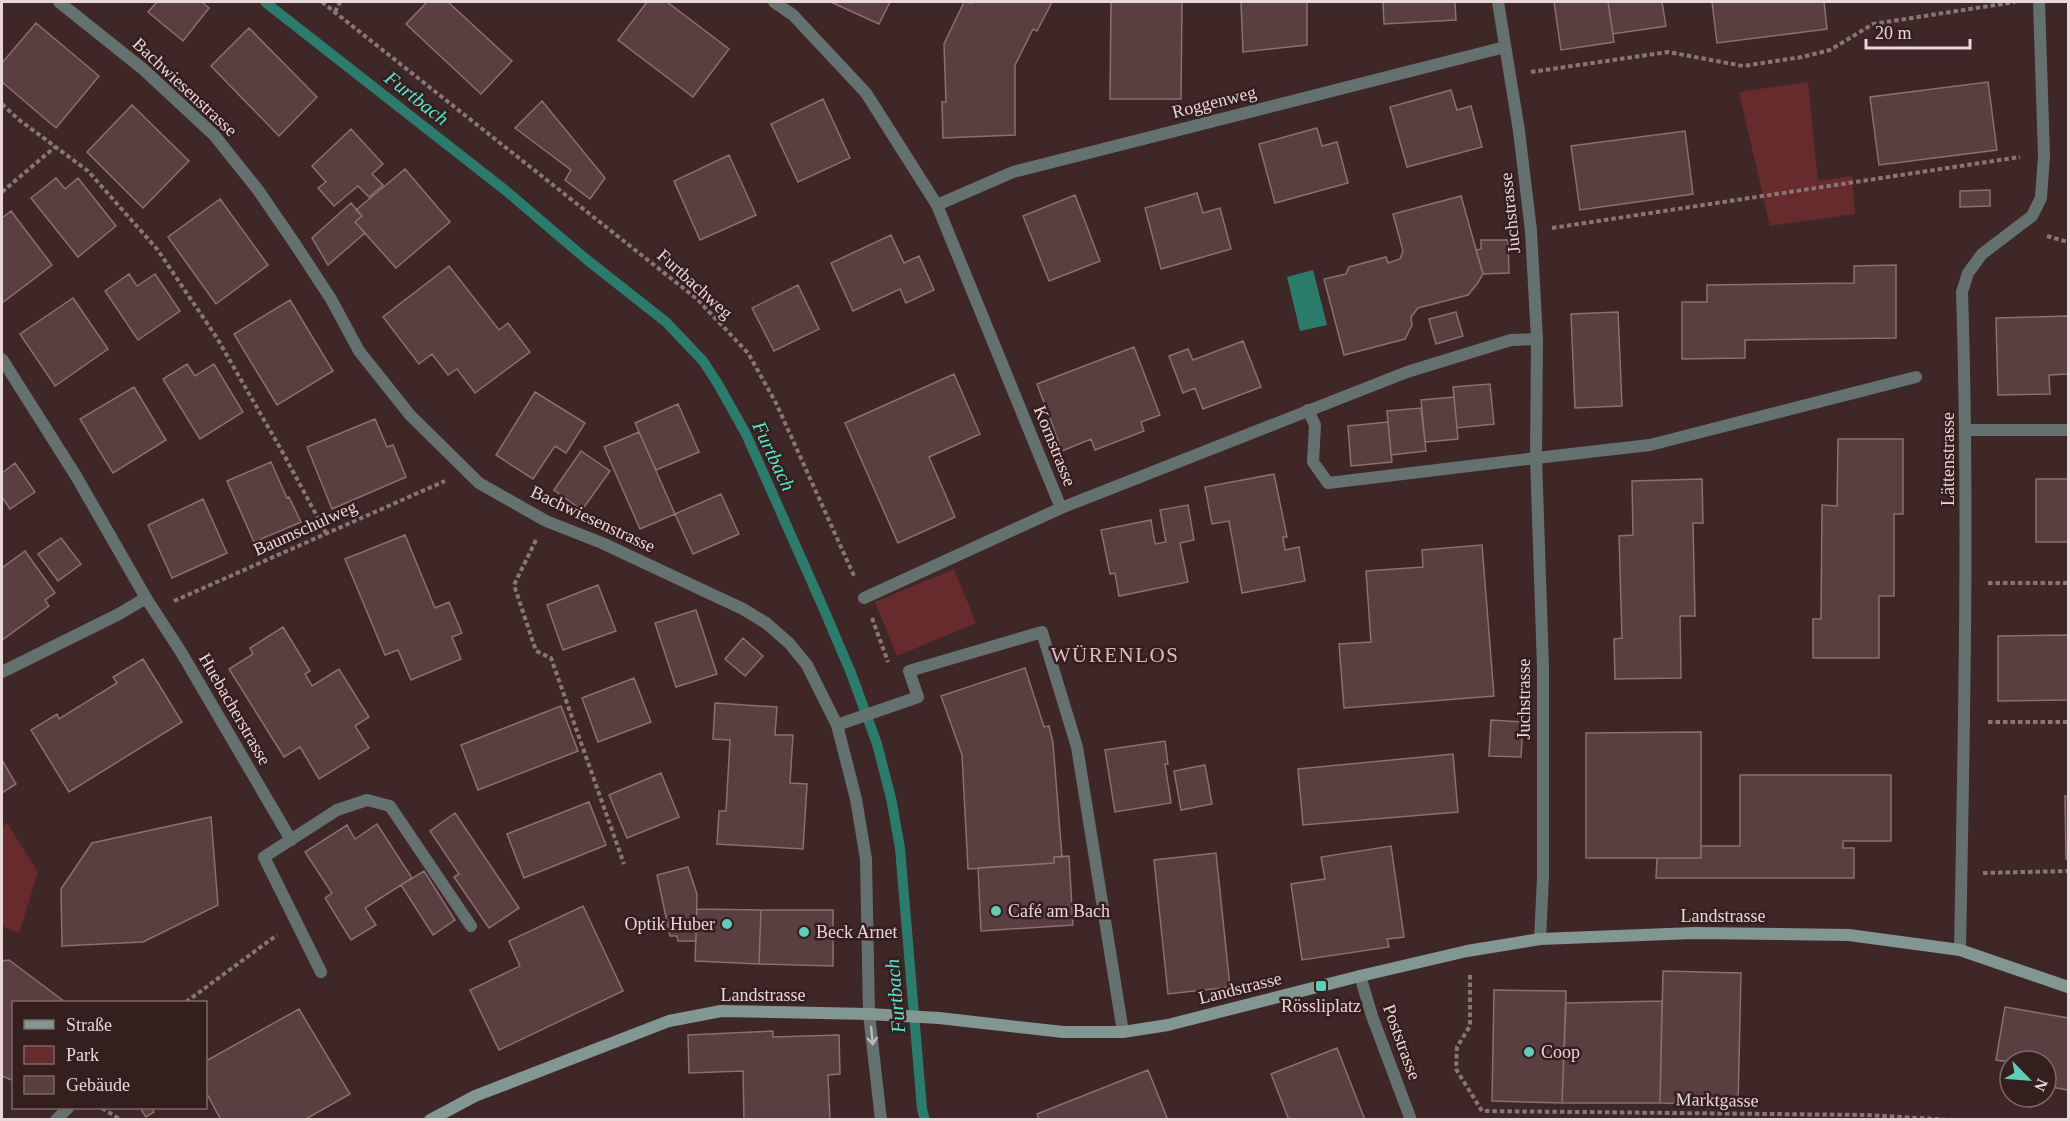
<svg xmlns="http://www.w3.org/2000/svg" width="2070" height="1121" viewBox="0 0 2070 1121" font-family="Georgia,serif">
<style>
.green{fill:#672a2d}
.water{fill:#2c7c6d}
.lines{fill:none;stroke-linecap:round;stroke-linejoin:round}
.stream{stroke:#2c7c6d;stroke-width:10}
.building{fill:#593f3f;stroke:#8c6f6f;stroke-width:1.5}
.path{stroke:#897574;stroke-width:4;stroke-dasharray:4.5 3;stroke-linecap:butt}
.lane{stroke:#65716e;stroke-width:12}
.street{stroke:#65716e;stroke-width:12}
.secondary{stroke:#829792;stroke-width:12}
.oneway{stroke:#c0b8b7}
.poi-dot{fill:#5eceb8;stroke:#351e1e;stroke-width:2}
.labels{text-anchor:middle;stroke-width:5;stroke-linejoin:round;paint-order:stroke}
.street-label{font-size:18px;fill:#e7d7d6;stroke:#351e1e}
.poi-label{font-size:18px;fill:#e7d7d6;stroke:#351e1e;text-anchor:start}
.water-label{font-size:20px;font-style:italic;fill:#53e8cd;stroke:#351e1e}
.quarter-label{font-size:21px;letter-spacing:1.5px;fill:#debebd;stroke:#351e1e}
</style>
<rect width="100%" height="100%" fill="#3f2727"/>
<path class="green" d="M 1808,82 L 1818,181 L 1852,176 L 1855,214 L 1770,226 L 1739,92 Z
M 954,569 L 976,623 L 897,656 L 875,602 Z
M 7,823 L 38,872 L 19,933 L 2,926 L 2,827 Z"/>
<path class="water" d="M 1313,270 L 1327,325 L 1300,331 L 1287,277 Z"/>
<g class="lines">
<path class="stream" d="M 265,2 L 505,190 L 586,259 L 666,322 L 703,361 L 718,384 L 746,434 L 822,605 L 851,673 L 877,744 L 891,798 L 900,848 L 922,1109 L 925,1120"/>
</g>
<path class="building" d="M 157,2 L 202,2 L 209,8 L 183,41 L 148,12 Z
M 427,2 L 448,2 L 512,61 L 481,94 L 406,24 Z
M 647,2 L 667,2 L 729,49 L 693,97 L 618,40 Z
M 834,2 L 890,2 L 879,24 L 833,3 Z
M 964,2 L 972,3 L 973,2 L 1052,2 L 1037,31 L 1033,29 L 1015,65 L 1015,135 L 943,138 L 942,102 L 946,102 L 944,44 Z
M 1111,2 L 1182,2 L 1181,99 L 1110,99 Z
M 1241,2 L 1307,2 L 1307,45 L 1243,52 Z
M 1383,2 L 1455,2 L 1456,20 L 1384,24 Z
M 1554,2 L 1608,2 L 1614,42 L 1561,50 Z
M 1608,2 L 1662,2 L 1666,26 L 1613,34 Z
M 1712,2 L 1824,2 L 1827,29 L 1717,43 Z
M 36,23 L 99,76 L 56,128 L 2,82 L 2,63 Z
M 249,28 L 317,97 L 279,136 L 211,66 Z
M 1988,82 L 1997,150 L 1879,165 L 1870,97 Z
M 1451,90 L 1457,110 L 1471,106 L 1482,147 L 1407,167 L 1390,107 Z
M 823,99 L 850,158 L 798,182 L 771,124 Z
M 542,101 L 605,178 L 590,199 L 565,180 L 571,170 L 515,128 Z
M 132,105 L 189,161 L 143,208 L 87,152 Z
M 1317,128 L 1322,146 L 1337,142 L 1348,183 L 1275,203 L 1259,144 Z
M 351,129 L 383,164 L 372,174 L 383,185 L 369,197 L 358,186 L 334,206 L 318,188 L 326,182 L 312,166 Z
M 1685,131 L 1693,194 L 1580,210 L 1571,146 Z
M 729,155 L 756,215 L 700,240 L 674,181 Z
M 405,169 L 450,222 L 396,268 L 355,222 L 362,216 L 356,210 Z
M 56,178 L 65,189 L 78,178 L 116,226 L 78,257 L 31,198 Z
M 1990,190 L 1990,206 L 1960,207 L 1960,191 Z
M 1197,193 L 1203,213 L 1220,208 L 1231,249 L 1161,269 L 1145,208 Z
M 1075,195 L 1100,261 L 1049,281 L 1023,216 Z
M 1461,196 L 1483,274 L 1477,284 L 1468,295 L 1418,308 L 1411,317 L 1412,325 L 1405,339 L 1344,355 L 1324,279 L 1346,274 L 1349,267 L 1386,257 L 1388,263 L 1400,259 L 1403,251 L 1393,214 Z
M 220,199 L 268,265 L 216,304 L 168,237 Z
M 351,203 L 362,216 L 355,222 L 365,233 L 328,265 L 312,238 Z
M 11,211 L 52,265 L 2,303 L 2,218 Z
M 891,235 L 904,263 L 919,256 L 934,290 L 906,303 L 900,289 L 853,311 L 831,263 Z
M 1481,240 L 1508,240 L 1509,273 L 1483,274 L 1476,250 L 1481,249 Z
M 1896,265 L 1896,338 L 1745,340 L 1745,358 L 1682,359 L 1682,302 L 1707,302 L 1707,285 L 1854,283 L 1854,266 Z
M 449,266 L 499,330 L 508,323 L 530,352 L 475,393 L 457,369 L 448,375 L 432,354 L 419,364 L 383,317 Z
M 129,274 L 137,286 L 155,274 L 180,311 L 138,340 L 105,291 Z
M 798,285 L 819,329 L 774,351 L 752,308 Z
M 73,298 L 108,349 L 55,386 L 20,334 Z
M 290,300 L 333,371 L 277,405 L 234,334 Z
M 1456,312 L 1463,336 L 1436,344 L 1429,319 Z
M 1618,312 L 1622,406 L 1575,408 L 1571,314 Z
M 2068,316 L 2068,374 L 2049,375 L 2050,394 L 1998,395 L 1996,318 Z
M 1243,341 L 1261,387 L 1203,409 L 1195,388 L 1183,393 L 1169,356 L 1188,349 L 1193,360 Z
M 1134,347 L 1160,415 L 1141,422 L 1144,431 L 1095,450 L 1091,439 L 1062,451 L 1037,384 Z
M 187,364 L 195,376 L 214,364 L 243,412 L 200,439 L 163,379 Z
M 954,374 L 980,434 L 929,457 L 955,517 L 898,543 L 845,423 Z
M 1490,384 L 1494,424 L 1457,428 L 1453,387 Z
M 134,387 L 166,440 L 113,473 L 80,419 Z
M 535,392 L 585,423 L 566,453 L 555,446 L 533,479 L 496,455 Z
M 1454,397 L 1458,439 L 1425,442 L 1421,400 Z
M 678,404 L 699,452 L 656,470 L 635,423 Z
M 1421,408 L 1426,451 L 1391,455 L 1387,411 Z
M 375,419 L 387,447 L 393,445 L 406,477 L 332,509 L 307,447 Z
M 1388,422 L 1392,462 L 1351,466 L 1348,426 Z
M 639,432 L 675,514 L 640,529 L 604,447 Z
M 1838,439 L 1903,439 L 1903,514 L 1894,514 L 1894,596 L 1879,596 L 1879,658 L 1813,658 L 1813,619 L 1821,619 L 1822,505 L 1837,506 Z
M 581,451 L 610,471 L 582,510 L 554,490 Z
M 271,462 L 287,498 L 289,497 L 301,522 L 254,542 L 227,481 Z
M 15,463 L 35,492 L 10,509 L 2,497 L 2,473 Z
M 1274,474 L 1287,537 L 1283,537 L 1285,550 L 1299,547 L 1305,581 L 1242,593 L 1229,521 L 1212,524 L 1205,487 Z
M 1702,479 L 1703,523 L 1693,523 L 1695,616 L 1680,616 L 1681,678 L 1615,679 L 1614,639 L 1622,638 L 1619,536 L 1633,535 L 1632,481 Z
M 2036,479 L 2068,479 L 2068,542 L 2036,542 Z
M 721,494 L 739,534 L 693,554 L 675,514 Z
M 203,499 L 227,553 L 172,578 L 148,525 Z
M 1188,505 L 1194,540 L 1180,543 L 1188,582 L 1119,596 L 1115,573 L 1110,574 L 1101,530 L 1151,520 L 1155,544 L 1166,542 L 1160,510 Z
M 405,535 L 435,608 L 449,602 L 462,633 L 452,637 L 461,659 L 411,680 L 398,650 L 385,655 L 345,559 Z
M 61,538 L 81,564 L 58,581 L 38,554 Z
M 1482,545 L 1494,696 L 1344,708 L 1339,644 L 1371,642 L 1366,571 L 1423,567 L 1422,550 Z
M 25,551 L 55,593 L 45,600 L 49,606 L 2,640 L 2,568 Z
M 598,585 L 616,631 L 563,650 L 547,605 Z
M 696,610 L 717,674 L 676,687 L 655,623 Z
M 283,627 L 310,671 L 305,674 L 312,686 L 339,669 L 369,717 L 355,726 L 369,748 L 319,779 L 300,747 L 284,757 L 229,669 L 253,654 L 250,648 Z
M 2068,635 L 2068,700 L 1998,701 L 1998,636 Z
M 743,638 L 763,656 L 745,676 L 725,659 Z
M 143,659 L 182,722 L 69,792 L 31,730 L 57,714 L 59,719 L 117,683 L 113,677 Z
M 1025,668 L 1044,727 L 1049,726 L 1053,743 L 1062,857 L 1054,857 L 1054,863 L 968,869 L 962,755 L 941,696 Z
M 634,678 L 651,722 L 598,742 L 582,698 Z
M 715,703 L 777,707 L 775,735 L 793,735 L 790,783 L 807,784 L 803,849 L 717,844 L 719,811 L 726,811 L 730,740 L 713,739 Z
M 561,706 L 578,751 L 478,790 L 461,745 Z
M 1491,720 L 1523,722 L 1521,757 L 1489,756 Z
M 1701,732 L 1701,858 L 1586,858 L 1586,733 Z
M 1165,741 L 1168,764 L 1165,764 L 1171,803 L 1115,812 L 1105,750 Z
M 1453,754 L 1458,812 L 1303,825 L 1298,769 Z
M 2,760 L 16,784 L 2,793 Z
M 1205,765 L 1212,804 L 1181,810 L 1174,771 Z
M 661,773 L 679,817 L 627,838 L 609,795 Z
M 1740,775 L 1891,775 L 1891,841 L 1843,841 L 1843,848 L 1854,848 L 1854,878 L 1656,878 L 1657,858 L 1701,858 L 1701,846 L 1740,846 Z
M 2065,796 L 2068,796 L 2068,859 L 2066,859 Z
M 589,802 L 606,845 L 524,878 L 507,834 Z
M 455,813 L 519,908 L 489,928 L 454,877 L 459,874 L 430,831 Z
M 211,817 L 218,905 L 143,942 L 62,946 L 61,889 L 92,843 Z
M 377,824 L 412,878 L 365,908 L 376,925 L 351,940 L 325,898 L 332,893 L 305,852 L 347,825 L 355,839 Z
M 1391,846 L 1404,937 L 1387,939 L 1389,947 L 1302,960 L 1291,884 L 1325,879 L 1321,857 Z
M 1216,853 L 1230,987 L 1168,994 L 1154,860 Z
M 1069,856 L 1073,925 L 981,931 L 978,868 L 1054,863 L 1054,857 Z
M 688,867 L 697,894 L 696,941 L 678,941 L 677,936 L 670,936 L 657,875 Z
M 424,871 L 455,920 L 433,935 L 401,885 Z
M 583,906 L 623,991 L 499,1050 L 470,990 L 520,966 L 509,941 Z
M 697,909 L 761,910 L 759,964 L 695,961 Z
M 761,910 L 833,910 L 833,966 L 759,964 Z
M 9,960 L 65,1002 L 14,1002 L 14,1081 L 2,1076 L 2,961 Z
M 1663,971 L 1741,973 L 1738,1105 L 1660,1103 Z
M 1494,990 L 1566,991 L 1562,1103 L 1492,1101 Z
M 1662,1001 L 1660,1103 L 1562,1103 L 1566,1003 Z
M 2005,1007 L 2068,1018 L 2068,1090 L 2046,1086 L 2046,1061 L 2010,1062 L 1996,1060 Z
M 299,1009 L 350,1094 L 304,1120 L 221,1120 L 206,1092 L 206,1061 Z
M 773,1031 L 773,1037 L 839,1035 L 840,1074 L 828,1075 L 830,1120 L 744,1120 L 743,1071 L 689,1073 L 688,1035 Z
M 1337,1048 L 1365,1120 L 1289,1120 L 1271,1074 Z
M 1148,1070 L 1168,1120 L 1039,1120 L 1037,1114 Z
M 140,1108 L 152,1108 L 154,1112 L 146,1117 Z"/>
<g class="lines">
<path class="path" d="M 322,2 L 697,299 L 748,353 L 776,403 L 855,578
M 335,12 L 340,2
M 1531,72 L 1668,52 L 1743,66 L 1802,57 L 1830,50 L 1873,24 L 2015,2
M 2,104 L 18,119 L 88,171 L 157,249 L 217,338 L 283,453 L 326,533
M 2,192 L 55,147
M 1552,228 L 2020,157
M 2047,236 L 2068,242
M 536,540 L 514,585 L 536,651 L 551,658 L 624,864
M 1988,583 L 2068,583
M 174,601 L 445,481
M 872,618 L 888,662
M 1988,722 L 2068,722
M 1983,873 L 2068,871
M 1470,975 L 1470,1026 L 1457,1047 L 1456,1069 L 1482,1111 L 1867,1115 L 1952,1120
M 186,1002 L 277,935
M 102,1108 L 121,1120"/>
<path class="lane" d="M 1308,410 L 1315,425 L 1313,462 L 1328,483 L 1536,458
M 837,725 L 918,697 L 909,671 L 1042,632 L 1077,747 L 1123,1032
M 321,972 L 264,857 L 337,810 L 367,800 L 390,806 L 471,926
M 1360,976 L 1372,1016 L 1411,1120
M 56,1120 L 68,1108"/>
<path class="street" d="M 59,2 L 143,69 L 214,135 L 258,190 L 295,244 L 331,299 L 359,351 L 410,415 L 479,483 L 546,521 L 602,543 L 743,609 L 766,623 L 789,643 L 807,665 L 837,725 L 856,799 L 866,859 L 869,1014 L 881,1120
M 774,2 L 793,15 L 866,93 L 937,205 L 1061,508 L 1407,372 L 1511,340 L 1537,339
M 1498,2 L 1519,131 L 1531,231 L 1537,339 L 1536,458 L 1543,668 L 1543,877 L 1540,939
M 937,205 L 1013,172 L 1505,47
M 2,359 L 76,476 L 146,598
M 1966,430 L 2068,430
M 1536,458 L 1650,445 L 1916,377
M 864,598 L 1061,508
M 2,672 L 119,614 L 146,598 L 181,652 L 291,840
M 1960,950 C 1964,730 1969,511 1962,292 L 1968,273 L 1982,254 L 2032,216 L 2041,198 L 2044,156 L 2039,2"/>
<path class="secondary" d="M 430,1120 L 475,1096 L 669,1021 L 721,1011 L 869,1014 L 939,1018 L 1063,1032 L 1123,1032 L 1168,1025 L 1360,976 L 1467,951 L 1540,939 L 1694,933 L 1849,935 L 1960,950 L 2068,987"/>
</g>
<defs><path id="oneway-shaft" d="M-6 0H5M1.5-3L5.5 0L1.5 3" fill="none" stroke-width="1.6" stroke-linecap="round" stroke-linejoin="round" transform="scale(1.5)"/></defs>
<use class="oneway" href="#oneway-shaft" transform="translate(872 1036) rotate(84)"/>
<g class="poi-dot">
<circle cx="996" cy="911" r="6"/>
<circle cx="727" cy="924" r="6"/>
<circle cx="804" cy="932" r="6"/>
<rect x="1315" y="980" width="12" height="12" rx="3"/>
<circle cx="1529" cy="1052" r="6"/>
</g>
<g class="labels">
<g class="street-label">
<text transform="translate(185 87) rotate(43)" y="6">Bachwiesenstrasse</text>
<text transform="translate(1214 102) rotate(-14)" y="6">Roggenweg</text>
<text transform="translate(1510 213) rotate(-96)" y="6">Juchstrasse</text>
<text transform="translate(695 284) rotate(42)" y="6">Furtbachweg</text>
<text transform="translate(1055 446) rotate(68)" y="6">Kornstrasse</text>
<text transform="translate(1948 459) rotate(-90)" y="6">Lättenstrasse</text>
<text transform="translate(593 519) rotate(25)" y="6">Bachwiesenstrasse</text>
<text transform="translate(305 528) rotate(-24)" y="6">Baumschulweg</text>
<text transform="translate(1524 699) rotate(-90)" y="6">Juchstrasse</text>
<text transform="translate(235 709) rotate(60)" y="6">Huebacherstrasse</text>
<text x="1723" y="922">Landstrasse</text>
<text transform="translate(1240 988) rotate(-14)" y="6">Landstrasse</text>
<text x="763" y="1001">Landstrasse</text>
<text transform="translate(1402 1042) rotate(70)" y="6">Poststrasse</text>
<text transform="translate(1717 1100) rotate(1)" y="6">Marktgasse</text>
</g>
<g class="poi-label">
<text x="1008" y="917">Café am Bach</text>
<text x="715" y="930" text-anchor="end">Optik Huber</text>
<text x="816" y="938">Beck Arnet</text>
<text x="1321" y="1012" text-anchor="middle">Rössliplatz</text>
<text x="1541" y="1058">Coop</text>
</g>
<g class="water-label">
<text transform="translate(417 98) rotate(38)" y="7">Furtbach</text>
<text transform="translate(774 456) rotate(65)" y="7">Furtbach</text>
<text transform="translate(895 996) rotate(-95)" y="7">Furtbach</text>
</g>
<g class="quarter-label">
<text x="1115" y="662">WÜRENLOS</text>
</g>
</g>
<rect width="2070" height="1121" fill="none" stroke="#e7d7d6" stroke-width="6"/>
<rect x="12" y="1001" width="195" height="108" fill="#351e1e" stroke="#7c6868" stroke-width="1.5"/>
<rect x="24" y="1020" width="30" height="9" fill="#829792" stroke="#7c6868" stroke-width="1.5"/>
<text x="66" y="1031" font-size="18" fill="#e7d7d6">Straße</text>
<rect x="24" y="1046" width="30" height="18" fill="#672a2d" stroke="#7c6868" stroke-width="1.5"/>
<text x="66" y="1061" font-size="18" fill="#e7d7d6">Park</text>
<rect x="24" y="1076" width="30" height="18" fill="#593f3f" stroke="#7c6868" stroke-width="1.5"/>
<text x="66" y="1091" font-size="18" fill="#e7d7d6">Gebäude</text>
<g transform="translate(2028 1079) rotate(115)"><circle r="28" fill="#351e1e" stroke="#7c6868" stroke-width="1.5"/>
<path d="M0-4.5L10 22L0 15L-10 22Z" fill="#5eceb8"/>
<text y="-9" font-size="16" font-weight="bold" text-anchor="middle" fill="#e7d7d6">N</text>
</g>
<path d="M1866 39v9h104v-9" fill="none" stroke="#e7d7d6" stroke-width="3"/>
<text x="1875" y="39" font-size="18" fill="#e7d7d6" stroke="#351e1e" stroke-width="4.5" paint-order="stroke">20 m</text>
</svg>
